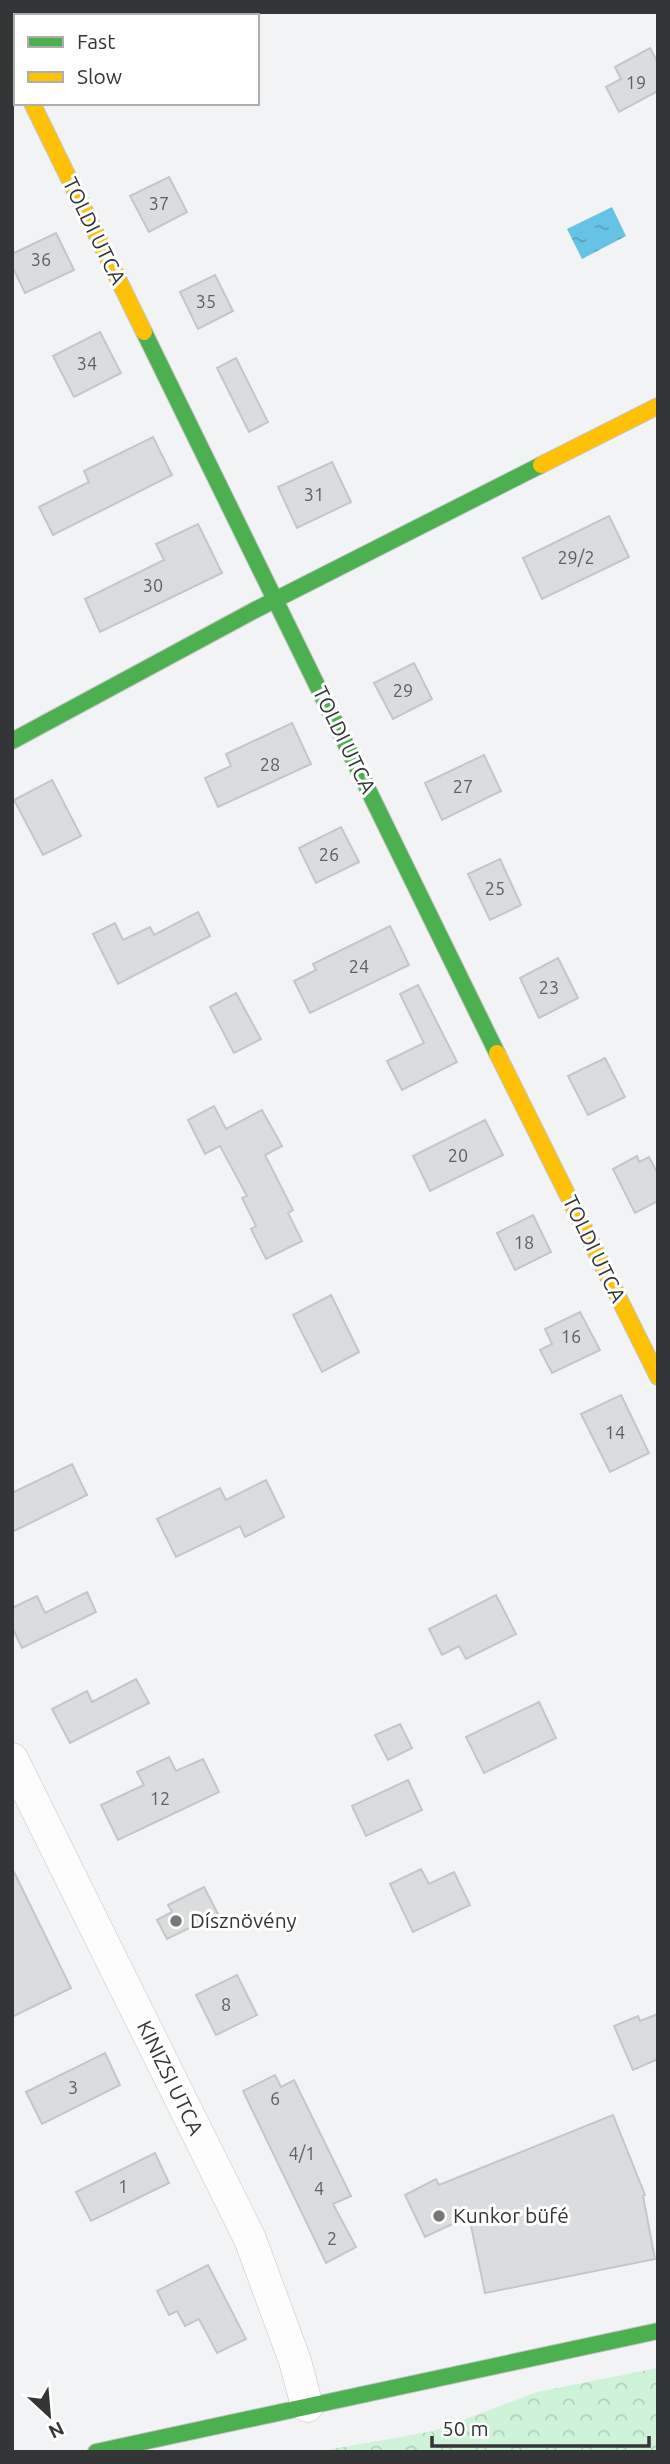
<svg xmlns="http://www.w3.org/2000/svg" width="670" height="2464" viewBox="0 0 670 2464" font-family="Ubuntu,sans-serif">
<style>
.forest{fill:url(#forest-crowns)}
.water{fill:url(#water-ripples)}
.building{fill:#dbdcdd;stroke:#c5c6c7;stroke-width:2}
.lines{fill:none;stroke-linecap:round;stroke-linejoin:round}
.street-casing{stroke:#c4c5c6;stroke-width:33}
.fast-casing{stroke:#c4c5c6;stroke-width:18}
.slow-casing{stroke:#c4c5c6;stroke-width:18}
.street{stroke:#fdfdfd;stroke-width:32}
.fast{stroke:#4caf50;stroke-width:16}
.slow{stroke:#ffc107;stroke-width:16}
.poi-dot{fill:#767878;stroke:#fff;stroke-width:2.5}
.labels{text-anchor:middle;stroke-width:6;stroke-linejoin:round;paint-order:stroke}
.number-label{font-size:18px;fill:#5e5f60}
.street-label{font-size:21px;fill:#343536;stroke:#fff}
.poi-label{font-size:21px;fill:#343536;stroke:#fff;text-anchor:start}
</style>
<defs>
<pattern id="forest-crowns" width="20" height="18" patternUnits="userSpaceOnUse" patternTransform="scale(1.75)"><rect width="20" height="18" fill="#cef3d9"/><path d="M2 6a3 3 0 1 1 6 0M12 15a3 3 0 1 1 6 0" fill="none" stroke="#b2d1bb"/></pattern>
<pattern id="water-ripples" width="26" height="14" patternUnits="userSpaceOnUse" patternTransform="scale(1.75)"><rect width="26" height="14" fill="#67c3e5"/><path d="M2 4q2-2 4 0t4 0M15 11q2-2 4 0t4 0" fill="none" stroke="#569fba"/></pattern>
</defs>
<rect width="100%" height="100%" fill="#f2f3f4"/>
<path class="forest" d="M 658,2368 L 658,2452 L 316,2452 L 434,2431 L 537,2392 Z"/>
<path class="water" d="M 612,207 L 626,236 L 582,259 L 567,229 Z"/>
<path class="building" d="M 650,48 L 658,63 L 658,91 L 619,112 L 606,87 L 621,79 L 615,67 Z
M 169,177 L 187,212 L 149,232 L 130,196 Z
M 56,233 L 74,270 L 25,293 L 12,266 L 12,254 Z
M 215,275 L 233,311 L 198,329 L 180,292 Z
M 100,332 L 121,373 L 74,397 L 53,356 Z
M 236,358 L 268,422 L 249,432 L 217,368 Z
M 153,437 L 172,475 L 53,535 L 39,507 L 89,482 L 84,471 Z
M 332,462 L 351,502 L 297,528 L 278,487 Z
M 609,516 L 629,557 L 542,599 L 523,558 Z
M 198,524 L 222,573 L 100,632 L 85,599 L 164,560 L 156,544 Z
M 414,663 L 432,699 L 393,719 L 374,683 Z
M 292,723 L 311,764 L 218,807 L 205,778 L 231,766 L 226,754 Z
M 484,755 L 501,791 L 442,820 L 425,783 Z
M 52,780 L 81,836 L 43,855 L 14,800 Z
M 341,827 L 359,862 L 316,883 L 299,848 Z
M 500,859 L 521,905 L 490,920 L 468,874 Z
M 198,912 L 210,936 L 118,984 L 93,934 L 115,923 L 123,940 L 150,927 L 154,935 Z
M 390,926 L 409,965 L 310,1013 L 294,981 L 316,970 L 313,964 Z
M 558,958 L 578,998 L 539,1018 L 520,978 Z
M 418,985 L 457,1062 L 402,1090 L 387,1061 L 424,1043 L 400,994 Z
M 236,993 L 261,1039 L 234,1053 L 210,1007 Z
M 605,1058 L 625,1097 L 588,1115 L 568,1076 Z
M 214,1106 L 226,1129 L 262,1110 L 282,1146 L 265,1155 L 293,1210 L 288,1213 L 302,1241 L 266,1259 L 251,1229 L 256,1226 L 242,1198 L 247,1196 L 220,1146 L 205,1154 L 188,1120 Z
M 485,1120 L 503,1155 L 430,1191 L 413,1156 Z
M 637,1156 L 639,1162 L 649,1157 L 658,1174 L 658,1201 L 635,1213 L 613,1169 Z
M 533,1215 L 551,1252 L 515,1270 L 497,1233 Z
M 331,1295 L 359,1352 L 322,1372 L 293,1315 Z
M 580,1312 L 600,1350 L 552,1373 L 540,1350 L 552,1344 L 545,1329 Z
M 621,1395 L 649,1453 L 610,1472 L 581,1414 Z
M 72,1464 L 87,1495 L 12,1532 L 12,1493 Z
M 266,1480 L 284,1517 L 245,1537 L 240,1526 L 176,1557 L 157,1519 L 220,1488 L 226,1500 Z
M 87,1592 L 96,1612 L 22,1648 L 12,1627 L 12,1608 L 37,1596 L 45,1613 Z
M 496,1595 L 516,1634 L 466,1659 L 459,1646 L 442,1655 L 429,1629 Z
M 136,1679 L 149,1703 L 70,1743 L 52,1709 L 87,1691 L 92,1702 Z
M 539,1702 L 556,1738 L 484,1773 L 466,1737 Z
M 400,1724 L 412,1748 L 388,1760 L 375,1735 Z
M 169,1757 L 176,1771 L 203,1759 L 219,1792 L 118,1840 L 101,1805 L 144,1785 L 137,1772 Z
M 408,1780 L 422,1810 L 366,1836 L 352,1806 Z
M 12,1868 L 71,1988 L 12,2017 Z
M 421,1869 L 429,1884 L 454,1872 L 470,1905 L 413,1932 L 390,1884 Z
M 204,1887 L 218,1914 L 167,1939 L 157,1920 L 172,1912 L 168,1905 Z
M 237,1975 L 257,2015 L 216,2035 L 196,1995 Z
M 658,2014 L 658,2059 L 633,2070 L 614,2026 L 638,2016 L 640,2021 Z
M 105,2053 L 120,2085 L 42,2124 L 26,2092 Z
M 275,2075 L 281,2087 L 294,2080 L 351,2196 L 333,2204 L 356,2247 L 326,2263 L 243,2091 Z
M 613,2115 L 645,2195 L 643,2196 L 655,2259 L 485,2293 L 469,2216 L 425,2237 L 405,2195 L 436,2179 L 439,2185 Z
M 155,2153 L 169,2183 L 91,2221 L 76,2192 Z
M 208,2265 L 246,2339 L 217,2353 L 199,2319 L 185,2326 L 177,2311 L 169,2315 L 157,2291 Z"/>
<g class="lines">
<defs>
<path id="street" d="M 12,64 L 16,71
M 12,1759 L 250,2239 L 295,2361 L 307,2406"/>
<path id="fast" d="M 144,332 L 497,1053
M 12,741 L 255,610 L 541,465
M 96,2452 L 658,2331"/>
<path id="slow" d="M 32,103 L 144,332
M 541,465 L 658,406
M 497,1053 L 658,1377"/>
</defs>
<use href="#street" class="street-casing"/>
<use href="#fast" class="fast-casing"/>
<use href="#slow" class="slow-casing"/>
<use href="#street" class="street"/>
<use href="#fast" class="fast"/>
<use href="#slow" class="slow"/>
</g>
<g class="poi-dot">
<circle cx="176" cy="1921" r="7"/>
<circle cx="439" cy="2216" r="7"/>
</g>
<g class="labels">
<g class="number-label">
<text x="636" y="89">19</text>
<text x="159" y="210">37</text>
<text x="41" y="266">36</text>
<text x="206" y="308">35</text>
<text x="87" y="370">34</text>
<text x="314" y="501">31</text>
<text x="576" y="564">29/2</text>
<text x="153" y="592">30</text>
<text x="403" y="697">29</text>
<text x="270" y="771">28</text>
<text x="463" y="793">27</text>
<text x="329" y="861">26</text>
<text x="495" y="895">25</text>
<text x="359" y="973">24</text>
<text x="549" y="994">23</text>
<text x="458" y="1162">20</text>
<text x="524" y="1249">18</text>
<text x="571" y="1343">16</text>
<text x="615" y="1439">14</text>
<text x="160" y="1805">12</text>
<text x="226" y="2011">8</text>
<text x="73" y="2094">3</text>
<text x="275" y="2105">6</text>
<text x="302" y="2160">4/1</text>
<text x="123" y="2193">1</text>
<text x="319" y="2195">4</text>
<text x="332" y="2245">2</text>
</g>
<g class="street-label">
<text transform="translate(94 231) rotate(64)" y="7">TOLDI UTCA</text>
<text transform="translate(344 740) rotate(64)" y="7">TOLDI UTCA</text>
<text transform="translate(594 1249) rotate(64)" y="7">TOLDI UTCA</text>
<text transform="translate(170 2078) rotate(64)" y="7">KINIZSI UTCA</text>
</g>
<g class="poi-label">
<text x="190" y="1928">Dísznövény</text>
<text x="453" y="2223">Kunkor büfé</text>
</g>
</g>
<rect width="670" height="2464" fill="none" stroke="#343536" stroke-width="28"/>
<rect x="14" y="14" width="245" height="91" fill="#ffffff" stroke="#aeaeaf" stroke-width="2"/>
<rect x="28" y="37" width="35" height="10" fill="#4caf50" stroke="#aeaeaf" stroke-width="2"/>
<text x="77" y="49" font-size="21" fill="#343536">Fast</text>
<rect x="28" y="72" width="35" height="10" fill="#ffc107" stroke="#aeaeaf" stroke-width="2"/>
<text x="77" y="84" font-size="21" fill="#343536">Slow</text>
<g transform="translate(49 2415) rotate(154)" stroke="#ffffff" stroke-width="5" paint-order="stroke">
<path d="M0-5L12 26L0 18L-12 26Z" fill="#343536"/>
<text y="-10" font-size="19" font-weight="bold" text-anchor="middle" fill="#343536">N</text>
</g>
<path d="M432 2436v10h217v-10" fill="none" stroke="#343536" stroke-width="3.5"/>
<text x="442" y="2436" font-size="21" fill="#343536" stroke="#ffffff" stroke-width="5" paint-order="stroke">50 m</text>
</svg>
